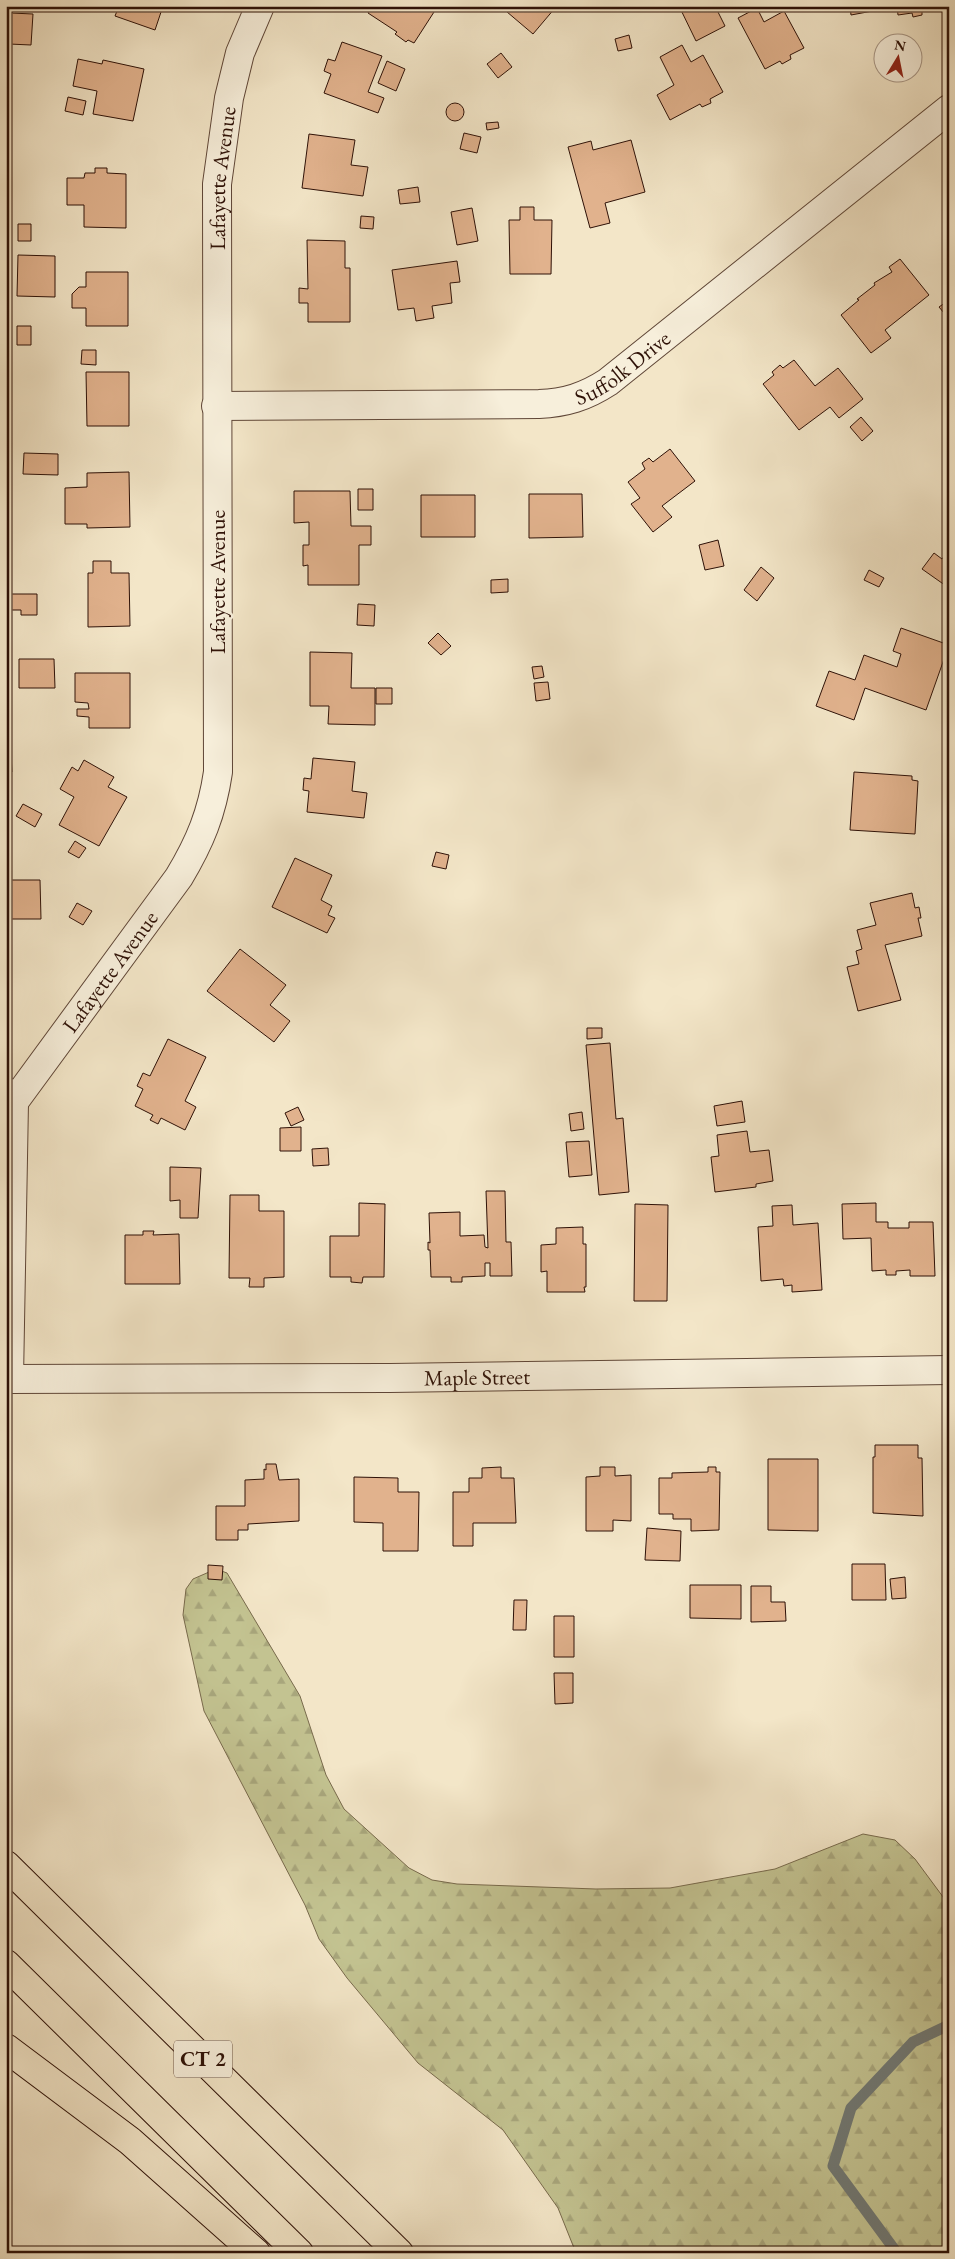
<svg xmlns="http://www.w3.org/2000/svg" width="955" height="2259" viewBox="0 0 955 2259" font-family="'EB Garamond',serif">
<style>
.forest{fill:url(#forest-firs);stroke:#786a4c}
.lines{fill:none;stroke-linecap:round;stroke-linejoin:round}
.stream{stroke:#717974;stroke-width:11}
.building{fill:#e1b28d;stroke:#2e1107}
.minor-casing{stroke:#5f4637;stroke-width:30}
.tertiary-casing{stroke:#5f4637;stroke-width:30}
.motorway-casing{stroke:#2e1107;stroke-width:30}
.minor{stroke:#f7efdb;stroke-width:28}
.tertiary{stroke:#f7efdb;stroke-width:28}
.motorway{stroke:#f3e6c8;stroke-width:28}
.labels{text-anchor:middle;stroke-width:5;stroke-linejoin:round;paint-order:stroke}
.shield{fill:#f7efdb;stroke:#6a5447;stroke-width:1}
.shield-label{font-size:21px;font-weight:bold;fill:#2e1107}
.street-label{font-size:22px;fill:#2e1107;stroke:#f7efdb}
</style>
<defs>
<pattern id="forest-firs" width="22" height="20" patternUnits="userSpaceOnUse" patternTransform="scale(1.25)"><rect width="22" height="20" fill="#c3c391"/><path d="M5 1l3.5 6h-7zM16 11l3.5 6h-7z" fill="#a8a67c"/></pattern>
</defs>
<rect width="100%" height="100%" fill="#f3e6c8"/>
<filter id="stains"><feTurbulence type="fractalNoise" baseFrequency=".004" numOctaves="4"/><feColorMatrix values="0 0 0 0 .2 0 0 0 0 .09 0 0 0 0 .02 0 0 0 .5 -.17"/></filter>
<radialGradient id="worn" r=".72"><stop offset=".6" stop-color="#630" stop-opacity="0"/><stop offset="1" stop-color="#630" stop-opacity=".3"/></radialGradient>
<path class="forest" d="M 216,1569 L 227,1573 L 300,1696 L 326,1775 L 344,1809 L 409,1868 L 432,1880 L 457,1884 L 596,1889 L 670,1888 L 775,1869 L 863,1834 L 895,1840 L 915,1859 L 949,1905 L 949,2253 L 576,2253 L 558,2208 L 503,2130 L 418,2063 L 347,1978 L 319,1939 L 305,1905 L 204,1711 L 183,1615 L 186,1589 L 193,1579 Z"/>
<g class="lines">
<path class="stream" d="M 897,2253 L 833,2166 L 851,2108 L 913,2042 L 949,2025"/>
</g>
<path class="building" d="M 119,6 L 163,6 L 155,30 L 115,16 Z
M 370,6 L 425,6 L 434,12 L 414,43 L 408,40 L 406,42 L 395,34 L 397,32 L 368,13 L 371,7 Z
M 500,6 L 553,6 L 555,8 L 533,34 Z
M 679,6 L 715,6 L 725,26 L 696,41 Z
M 850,6 L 877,6 L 878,10 L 851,15 Z
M 897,6 L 949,6 L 922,11 L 922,15 L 913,17 L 912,13 L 898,15 Z
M 757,8 L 764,22 L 784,11 L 804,48 L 790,55 L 791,59 L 782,64 L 780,61 L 765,69 L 738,18 Z
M 11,13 L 33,14 L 31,45 L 9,44 Z
M 629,35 L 632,48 L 618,51 L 615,39 Z
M 342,42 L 382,56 L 368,92 L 384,98 L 378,113 L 324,93 L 331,74 L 324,71 L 328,59 L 335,61 Z
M 682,45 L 691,62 L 703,55 L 723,92 L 710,99 L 711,103 L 702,107 L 700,104 L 670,120 L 657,95 L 674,85 L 660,57 Z
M 501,53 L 512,67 L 498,78 L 487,64 Z
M 78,59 L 102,64 L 103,60 L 144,69 L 133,121 L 93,114 L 97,91 L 73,86 Z
M 387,61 L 405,69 L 396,91 L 378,83 Z
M 68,97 L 86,101 L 83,115 L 65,111 Z
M446 112a9 9 0 1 1 18 0a9 9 0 1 1-18 0Z
M 498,122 L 499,128 L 487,130 L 486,123 Z
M 464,133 L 481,137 L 477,153 L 460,149 Z
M 309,134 L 355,140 L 351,165 L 368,167 L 363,196 L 302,188 Z
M 631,140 L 645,192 L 605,203 L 610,223 L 590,228 L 568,147 L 591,141 L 593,150 Z
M 95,168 L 107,168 L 107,173 L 126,174 L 126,228 L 84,227 L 84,205 L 67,205 L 67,178 L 84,178 L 85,173 L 95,173 Z
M 418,187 L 420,202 L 400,204 L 398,190 Z
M 520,207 L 534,207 L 534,220 L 552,220 L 551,274 L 510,274 L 509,220 L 520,220 Z
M 472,208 L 478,241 L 457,245 L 451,212 Z
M 361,216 L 374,217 L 373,229 L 360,228 Z
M 18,224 L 31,224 L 31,241 L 18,241 Z
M 307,240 L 345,241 L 345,268 L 350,268 L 350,322 L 308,322 L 308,303 L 299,303 L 299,288 L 308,289 Z
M 18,255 L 55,256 L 55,297 L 17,296 Z
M 900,259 L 929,295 L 885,330 L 891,338 L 871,353 L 841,315 L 859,300 L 857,299 L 875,285 L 874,283 L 892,272 L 889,267 Z
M 457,261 L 460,282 L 450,283 L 452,303 L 432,306 L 434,318 L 416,321 L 414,308 L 398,310 L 392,270 Z
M 86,272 L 128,272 L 128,326 L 86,326 L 86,308 L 72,308 L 72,294 L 79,287 L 86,287 Z
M 949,300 L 949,319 L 939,307 Z
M 17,326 L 31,326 L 31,345 L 17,345 Z
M 82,350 L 96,350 L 96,365 L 81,364 Z
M 794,360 L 815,386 L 838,368 L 863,399 L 839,418 L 830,407 L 799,430 L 763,384 L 774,375 L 772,372 L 780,365 L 783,368 Z
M 86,372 L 129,372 L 129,426 L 87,426 Z
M 861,417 L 873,431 L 862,441 L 850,427 Z
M 670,449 L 695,481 L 662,506 L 672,517 L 653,532 L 631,504 L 640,498 L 628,482 L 645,469 L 642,463 L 649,458 L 653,462 Z
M 24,453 L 58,454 L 58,475 L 23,474 Z
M 129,472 L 130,527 L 87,528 L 87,524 L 65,524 L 65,488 L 87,487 L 87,473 Z
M 358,489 L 373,489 L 373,510 L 358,510 Z
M 294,491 L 350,491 L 351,526 L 371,526 L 371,545 L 359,545 L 359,585 L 308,585 L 308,565 L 303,566 L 303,545 L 309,545 L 309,522 L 294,523 Z
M 529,494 L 582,494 L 583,537 L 529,538 Z
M 421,495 L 475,495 L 475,537 L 421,537 Z
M 718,540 L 724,566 L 705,570 L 699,545 Z
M 949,550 L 949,588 L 922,569 L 934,553 L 942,559 Z
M 93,561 L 111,561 L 111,573 L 129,573 L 130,626 L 88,627 L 88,573 L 93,573 Z
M 761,567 L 774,578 L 757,601 L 744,590 Z
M 869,570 L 884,578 L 879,587 L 864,580 Z
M 508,579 L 508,592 L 491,593 L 491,580 Z
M 9,594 L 37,594 L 37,615 L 21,615 L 21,610 L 9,610 Z
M 358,604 L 375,605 L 374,626 L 357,625 Z
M 901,628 L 949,645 L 926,710 L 865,688 L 854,720 L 816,706 L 829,671 L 855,680 L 864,655 L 897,667 L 901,654 L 893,651 Z
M 438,633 L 451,646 L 441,655 L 428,643 Z
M 310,652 L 352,653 L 351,688 L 375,688 L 375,725 L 328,724 L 329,706 L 310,706 Z
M 19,659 L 54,659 L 55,688 L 19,688 Z
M 542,666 L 544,677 L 534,679 L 532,667 Z
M 75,673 L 130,673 L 130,728 L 89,728 L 89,717 L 77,716 L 77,709 L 89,709 L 88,703 L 75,702 Z
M 548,682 L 550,699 L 536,701 L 534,683 Z
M 376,688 L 392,688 L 392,704 L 376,704 Z
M 11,754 L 12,772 L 6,772 L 6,755 Z
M 313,758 L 355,762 L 352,791 L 367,793 L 364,818 L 307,812 L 309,791 L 303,790 L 304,778 L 311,779 Z
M 84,760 L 114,777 L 108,787 L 127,797 L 99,846 L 59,825 L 74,797 L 60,789 L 72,767 L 78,771 Z
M 854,772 L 912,776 L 912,780 L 918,781 L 915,834 L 850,830 Z
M 23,804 L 42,814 L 35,827 L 16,816 Z
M 75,841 L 86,848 L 79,858 L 68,852 Z
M 436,852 L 449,855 L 446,869 L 432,866 Z
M 295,858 L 332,875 L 321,900 L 332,906 L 328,915 L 335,918 L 327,933 L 272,907 Z
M 6,880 L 40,880 L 41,919 L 6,919 Z
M 912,893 L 915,908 L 919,907 L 921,918 L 918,918 L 922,936 L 885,945 L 901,1000 L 858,1011 L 847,967 L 859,964 L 856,951 L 862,949 L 857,930 L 876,925 L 870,903 Z
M 77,903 L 92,911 L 83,925 L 69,917 Z
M 240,949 L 286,985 L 270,1005 L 290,1021 L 274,1042 L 207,991 Z
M 587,1028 L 602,1028 L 602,1038 L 587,1039 Z
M 168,1039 L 206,1057 L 185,1101 L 196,1107 L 185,1130 L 161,1118 L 158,1124 L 150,1120 L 153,1115 L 135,1106 L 143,1089 L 137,1086 L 143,1073 L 150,1076 Z
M 610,1043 L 616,1119 L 623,1118 L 629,1192 L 599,1195 L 586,1045 Z
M 742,1101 L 745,1122 L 717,1126 L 714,1106 Z
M 298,1107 L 304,1120 L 291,1126 L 285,1113 Z
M 582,1112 L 584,1129 L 571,1131 L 569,1114 Z
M 301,1127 L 301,1151 L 280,1151 L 280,1128 Z
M 747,1131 L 750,1152 L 769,1150 L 773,1181 L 756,1184 L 756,1187 L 715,1192 L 711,1157 L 719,1156 L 717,1135 Z
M 589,1141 L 592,1175 L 569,1177 L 566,1142 Z
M 949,1142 L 949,1184 L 947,1184 L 946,1143 Z
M 328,1148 L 329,1165 L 313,1166 L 312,1149 Z
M 170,1167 L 201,1168 L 198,1218 L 180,1218 L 180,1200 L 170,1201 Z
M 486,1191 L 505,1191 L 506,1242 L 511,1242 L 512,1276 L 490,1276 L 490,1263 L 485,1263 L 485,1276 L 462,1277 L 462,1282 L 451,1282 L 451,1277 L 431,1277 L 430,1250 L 428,1250 L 428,1242 L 430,1243 L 429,1213 L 460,1212 L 460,1236 L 484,1235 L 485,1247 L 488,1248 Z
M 230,1195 L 259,1195 L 259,1211 L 284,1211 L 284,1277 L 264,1278 L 264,1287 L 249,1287 L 250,1278 L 229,1278 Z
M 359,1203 L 385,1204 L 384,1277 L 363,1277 L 362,1283 L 351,1282 L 351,1277 L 330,1277 L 330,1236 L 359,1236 Z
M 876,1203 L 876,1222 L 888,1222 L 888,1228 L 909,1228 L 909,1222 L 933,1222 L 935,1276 L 910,1276 L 910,1270 L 896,1271 L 896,1275 L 886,1275 L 886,1270 L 872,1271 L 871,1238 L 843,1239 L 842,1204 Z
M 635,1204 L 668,1205 L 667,1301 L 634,1301 Z
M 792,1205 L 793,1225 L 818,1223 L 822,1290 L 792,1292 L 792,1285 L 784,1286 L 783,1279 L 761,1281 L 758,1227 L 773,1226 L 772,1206 Z
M 583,1227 L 583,1244 L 586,1244 L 586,1287 L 584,1287 L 585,1292 L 547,1292 L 547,1271 L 541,1272 L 541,1245 L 556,1244 L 556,1228 Z
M 143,1231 L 154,1231 L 153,1235 L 179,1234 L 180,1284 L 125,1284 L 125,1235 L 143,1235 Z
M 875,1445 L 918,1445 L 918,1458 L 922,1458 L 923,1516 L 873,1513 L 873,1457 L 875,1457 Z
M 768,1459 L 818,1459 L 818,1531 L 768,1530 Z
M 266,1464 L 276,1464 L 279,1480 L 299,1479 L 299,1521 L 248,1524 L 248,1530 L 238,1530 L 238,1540 L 216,1540 L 216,1506 L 245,1506 L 245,1480 L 264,1479 L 264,1469 L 266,1470 Z
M 501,1467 L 501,1478 L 514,1478 L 516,1523 L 473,1523 L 473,1546 L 453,1546 L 453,1492 L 469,1492 L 469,1478 L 482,1478 L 482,1468 Z
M 600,1467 L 615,1467 L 615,1476 L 631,1475 L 631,1521 L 613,1520 L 613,1531 L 586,1531 L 586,1477 L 600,1476 Z
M 708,1467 L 716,1467 L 716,1472 L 720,1472 L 719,1530 L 691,1531 L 691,1519 L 673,1519 L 673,1514 L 659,1514 L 659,1478 L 672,1478 L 672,1473 L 708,1472 Z
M 354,1477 L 398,1478 L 398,1492 L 419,1492 L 418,1551 L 383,1551 L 383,1523 L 354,1522 Z
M 647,1528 L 681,1531 L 680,1561 L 645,1560 Z
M 852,1564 L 885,1564 L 886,1600 L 852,1600 Z
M 208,1565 L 223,1566 L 222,1580 L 208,1579 Z
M 905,1577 L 906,1598 L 892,1599 L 890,1579 Z
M 690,1585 L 741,1585 L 741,1619 L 690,1618 Z
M 751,1586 L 771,1586 L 771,1602 L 785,1602 L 786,1621 L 751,1622 Z
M 514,1600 L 527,1600 L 526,1630 L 513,1630 Z
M 554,1616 L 574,1616 L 574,1657 L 554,1657 Z
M 554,1673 L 573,1673 L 573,1703 L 555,1704 Z"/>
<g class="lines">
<defs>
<g id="minor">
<path id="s1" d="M 216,406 L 539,404 C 565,403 585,397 608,382 L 949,109"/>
<path d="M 6,1092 L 14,1102 L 9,1379"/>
<path id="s2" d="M 14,1102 L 179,877 C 200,842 212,813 218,772 L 217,184 L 229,98 L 240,53 L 260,6"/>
</g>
<g id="tertiary">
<path id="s3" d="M 6,1379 L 390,1378 L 949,1370"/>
</g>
<path id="motorway" d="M 6,1865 L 399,2253
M 6,1964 L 299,2253
M 6,2048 L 130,2141 L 256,2253"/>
</defs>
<use href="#minor" class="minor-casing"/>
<use href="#tertiary" class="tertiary-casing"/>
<use href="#motorway" class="motorway-casing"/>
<use href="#minor" class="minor"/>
<use href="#tertiary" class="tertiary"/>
<use href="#motorway" class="motorway"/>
</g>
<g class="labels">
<rect class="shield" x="174" y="2040.5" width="58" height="37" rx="4"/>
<g class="shield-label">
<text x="203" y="2066">CT 2</text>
</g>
<g class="street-label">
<text dy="8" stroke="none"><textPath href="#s2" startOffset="986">Lafayette Avenue</textPath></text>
<text dy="8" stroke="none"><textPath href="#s1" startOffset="416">Suffolk Drive</textPath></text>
<text transform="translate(217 582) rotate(-90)" y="8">Lafayette Avenue</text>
<text dy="8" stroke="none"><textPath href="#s2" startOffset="162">Lafayette Avenue</textPath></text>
<text dy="8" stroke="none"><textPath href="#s3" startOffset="471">Maple Street</textPath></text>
</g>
</g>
<rect width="955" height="2259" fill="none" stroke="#f3e6c8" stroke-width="25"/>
<rect x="8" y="8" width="940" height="2244" fill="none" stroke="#2e1107" stroke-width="2.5"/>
<rect x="12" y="12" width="930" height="2234" fill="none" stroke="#2e1107"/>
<g transform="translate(898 58) rotate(10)"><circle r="24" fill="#f7efdb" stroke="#a79686"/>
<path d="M0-4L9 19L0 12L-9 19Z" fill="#8f2418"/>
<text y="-8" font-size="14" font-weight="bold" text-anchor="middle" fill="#2e1107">N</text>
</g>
<rect width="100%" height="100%" filter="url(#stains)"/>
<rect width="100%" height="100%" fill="url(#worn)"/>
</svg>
